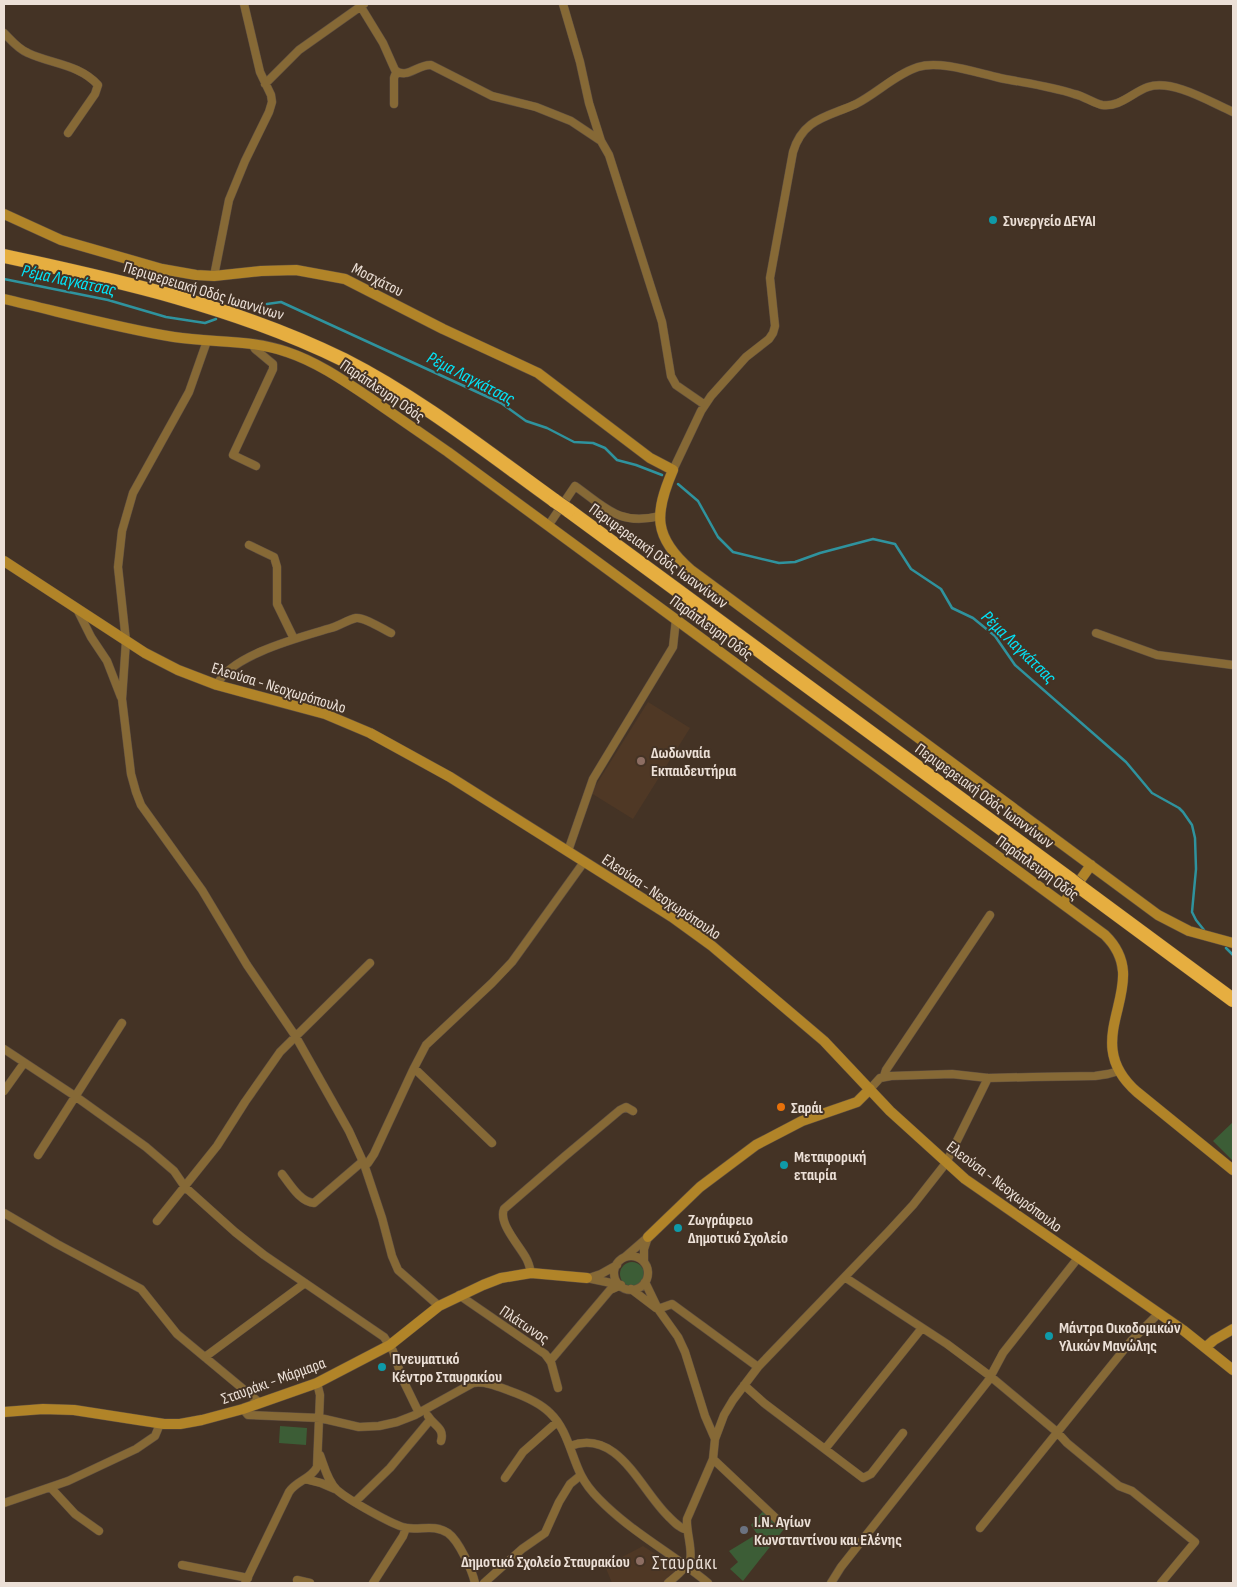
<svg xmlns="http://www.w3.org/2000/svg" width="1237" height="1587" viewBox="0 0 1237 1587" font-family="'Sofia Sans Condensed',sans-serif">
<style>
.built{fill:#4f3825}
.green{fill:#3c5d36}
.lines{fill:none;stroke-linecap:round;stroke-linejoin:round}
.stream{stroke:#2f939e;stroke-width:2.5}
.street-casing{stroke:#5f4f41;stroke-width:9}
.secondary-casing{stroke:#5f4f41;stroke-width:11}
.highway-casing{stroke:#5f4f41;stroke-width:15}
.street{stroke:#866936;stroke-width:8}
.secondary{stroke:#b18428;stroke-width:10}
.highway{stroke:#e6ae40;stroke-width:14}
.highway-bridge-casing{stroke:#5f4f41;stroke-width:15;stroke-linecap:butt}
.highway-bridge{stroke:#e6ae40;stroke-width:14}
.culture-dot{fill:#0f9aa8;stroke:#443325;stroke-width:2}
.education-dot{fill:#8d6e63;stroke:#443325;stroke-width:2}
.food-dot{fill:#e8710a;stroke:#443325;stroke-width:2}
.worship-dot{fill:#6b7280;stroke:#443325;stroke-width:2}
.labels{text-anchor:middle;stroke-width:4;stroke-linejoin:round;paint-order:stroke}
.poi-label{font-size:16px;font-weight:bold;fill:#ece0d7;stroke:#443325;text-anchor:start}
.street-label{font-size:16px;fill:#ece0d7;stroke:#443325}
.water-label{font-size:18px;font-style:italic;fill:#02e4f8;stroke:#443325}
.quarter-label{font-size:19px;letter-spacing:1px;fill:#ece0d7;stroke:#443325}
</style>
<rect width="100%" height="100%" fill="#443325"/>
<path class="built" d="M 648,702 L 690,728 L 633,819 L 591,793 Z
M 643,1546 L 674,1566 L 675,1571 L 663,1583 L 612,1583 L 605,1566 Z"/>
<path class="green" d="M 1233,1122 L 1233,1159 L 1232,1160 L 1213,1141 Z
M620 1274a12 12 0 1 1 24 0a12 12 0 1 1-24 0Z
M 280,1426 L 307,1428 L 306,1445 L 279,1443 Z
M 764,1510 L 784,1529 L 743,1581 L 730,1569 L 738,1562 L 729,1551 L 757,1534 L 751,1525 Z"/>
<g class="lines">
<path class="stream" d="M 4,279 L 108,300 L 166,317 L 205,323 L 216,319
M 267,304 L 281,302 L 501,403 L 526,421 L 547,428 L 574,442 L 593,443 L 605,448 L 617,460 L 636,465 L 662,475
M 678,484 L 698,501 L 718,537 L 733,552 L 779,563 L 795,562 L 820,553 L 873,539 L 895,544 L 911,569 L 941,589 L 952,608 L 973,618 L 995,636 L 1015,665 L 1126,762 L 1152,793 L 1179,808 L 1183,812 L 1192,825 L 1195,838 L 1196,869 L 1192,912 L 1196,920 L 1204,930
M 1226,948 L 1233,955"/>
<defs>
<path id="street" d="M 563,4 L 580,62 L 589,103 L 601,141
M 361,7 L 383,43 L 395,70 C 406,80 418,64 431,65 L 492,96 L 536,107 L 571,121 L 601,141 L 609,155 L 662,322 L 671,376 L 676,385 L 705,405
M 4,33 C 11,40 18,49 28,53 C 51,64 79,64 98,85 L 95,94 L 68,133
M 265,84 L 299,50 L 364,4
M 394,104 L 394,78 L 395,75 L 398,73
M 214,276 L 229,200 L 245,161 L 269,112 L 272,102 L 271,95 L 260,72 L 244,4
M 207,341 L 189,392 L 133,493 L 122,531 L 118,567 L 126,641 L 122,699 L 131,774 L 136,792 L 141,805 L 202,890 L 247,965 L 296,1037 L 349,1131 L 364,1164 L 382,1218 L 392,1256 L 398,1270 L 439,1306
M 252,344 L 255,349 L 273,364 L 273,369 L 233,455 L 256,466
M 673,470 L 701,411 L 711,396 L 746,357 L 769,339 L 773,333 L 775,326 L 770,278 L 793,152 C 803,118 828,117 856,104 C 876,94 896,74 918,67 C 940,60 977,73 1000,78 C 1025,83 1050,86 1074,94 C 1084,96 1093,103 1102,105 C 1119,108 1133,92 1148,87 C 1173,79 1210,102 1233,112
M 548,526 L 575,486 C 606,508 619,526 660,516
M 249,545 L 274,557 L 277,567 L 277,604 L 294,639
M 77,609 L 91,637 L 107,661 L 121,697
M 1096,633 L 1157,655 L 1233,665
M 217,685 C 230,655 301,637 331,628 C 339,626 347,620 356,618 C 364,617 383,629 391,633
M 568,851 L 593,779 L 673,647 L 676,619
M 4,1049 L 75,1096 L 146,1147 L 174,1171 L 185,1187 L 235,1232 L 264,1255 L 384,1337 L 393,1351 L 402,1378 L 419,1413
M 414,1068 L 492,1143
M 884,1076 L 886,1070 L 990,915
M 870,1089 L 880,1078 L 891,1076 L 952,1074 L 988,1078 L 1033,1077 L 1095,1076 L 1108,1074 L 1119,1071
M 4,1091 L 24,1063
M 38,1155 L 122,1023
M 365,1166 L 368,1163 L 374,1154 L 414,1068 L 426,1045 L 492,983 L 512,962 L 584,862
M 282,1174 C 290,1184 300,1202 314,1203 L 363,1161
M 4,1213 L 57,1244 L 141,1289 L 177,1334 L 260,1403
M 157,1221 L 217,1146 L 245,1102 L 280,1052 L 370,963
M614 1273a17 17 0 1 1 34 0a17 17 0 1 1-34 0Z
M 625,1257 L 648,1237
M 644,1262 L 644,1249 L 648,1237
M 531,1273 C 530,1268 529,1263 526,1258 C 519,1245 498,1223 504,1209 L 564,1157 L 620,1110 L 626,1107 L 633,1111
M 587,1278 L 621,1285
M 589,1278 L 601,1274 L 617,1265
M 846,1278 L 947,1344 L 990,1376 L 1057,1432 L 1067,1443 L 1119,1486 L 1132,1491 L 1195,1542 L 1161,1583
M 645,1282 L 658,1309 L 678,1337 L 685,1352 L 705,1416 L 715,1439 L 713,1459 L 687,1519 C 686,1531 693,1551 690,1560 C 686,1569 675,1577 668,1583
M 631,1289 L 656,1308
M 459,1295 L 545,1354 L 551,1362 L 558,1388
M 658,1309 L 672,1304 L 758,1367
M 205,1357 L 305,1283
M 550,1361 L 610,1290 L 621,1285
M 744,1385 L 764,1403 L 863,1478 L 871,1474 L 903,1433
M 243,1409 L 248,1415 L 320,1418 L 359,1427 L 379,1426 L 397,1422 L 415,1415 L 473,1383 C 486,1381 499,1387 510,1391 C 524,1396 540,1403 550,1413 C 567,1429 571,1455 581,1475 C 585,1483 592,1492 599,1499 C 631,1532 673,1554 708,1583
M 428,1416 C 434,1426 445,1428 441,1441
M 715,1439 L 724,1415 L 733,1400 L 758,1367 L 888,1232 L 913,1205 L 946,1163 L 988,1078
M 570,1446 C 618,1428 640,1489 668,1516 C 674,1522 679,1528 687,1530
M 825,1449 L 922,1328
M 320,1455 C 324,1466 328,1482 337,1490 C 347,1499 394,1526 407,1528 C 421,1530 435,1524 448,1533 C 459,1541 472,1570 475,1583
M 713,1459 L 783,1525
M 505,1478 L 523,1452 L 557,1422
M 305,1479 L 321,1483 L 335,1489
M 51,1488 L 75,1514 L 99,1531
M 355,1502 L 390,1468 L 430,1420
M 4,1503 L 68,1481 L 136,1449 L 155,1436 L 160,1424
M 980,1528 L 1131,1341 L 1158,1314
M 182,1565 L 248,1578
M 297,1580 L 310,1583
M 245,1583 L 289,1492 C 296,1481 311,1479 317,1467 L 320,1395 L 317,1383
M 373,1583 L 403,1536 L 406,1528
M 484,1583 L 522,1549 L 545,1533 L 559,1502 L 570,1484 L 581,1475
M 831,1583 L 841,1567 L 988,1381 L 1003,1353 L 1078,1258"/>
<path id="secondary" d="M 4,214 L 61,240 L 162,269 L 196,275 L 214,276 L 261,271 L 296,270 L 345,279 L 443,329 L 538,373 L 650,458 L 673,470 C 654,514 653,537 691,570 L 1158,915 L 1189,931 L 1233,943
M 4,299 C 61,312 117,328 174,337 C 212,343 251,339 287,352 C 317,362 343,380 370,398 C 396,416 422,434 448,452 L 1105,935 C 1157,986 1074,1037 1137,1092 L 1233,1170
M 4,561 L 145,653 L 178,670 L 217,685 L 325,714 L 370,733 L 450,777 L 672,917 L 712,946 L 824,1041 L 890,1111 L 965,1179 L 1183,1330 L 1233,1370
M 1063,904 L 1091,865
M 648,1237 L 700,1187 L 756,1145 L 802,1121 L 857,1102 L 870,1089
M 1206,1347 L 1214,1340 L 1233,1329
M 4,1412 L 43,1409 L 74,1410 L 164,1424 L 180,1424 L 202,1420 L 243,1409 L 317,1383 L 390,1345 L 439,1306 L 483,1285 L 501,1278 L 531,1273 L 587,1278"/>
<path id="highway" d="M 4,256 C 121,281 236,307 344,360 C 419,398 487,452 555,501
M 568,510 L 1071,880
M 1080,887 L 1233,1000"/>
</defs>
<use href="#street" class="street-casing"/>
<use href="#secondary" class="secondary-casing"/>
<use href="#highway" class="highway-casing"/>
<use href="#street" class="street"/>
<use href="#secondary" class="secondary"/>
<use href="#highway" class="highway"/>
<defs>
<path id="highway-bridge" d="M 555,501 L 568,510
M 1071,880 L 1080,887"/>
</defs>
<use href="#highway-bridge" class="highway-bridge-casing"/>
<use href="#highway-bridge" class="highway-bridge"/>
</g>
<g class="culture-dot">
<circle cx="993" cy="220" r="5"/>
<circle cx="784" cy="1165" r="5"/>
<circle cx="678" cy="1228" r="5"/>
<circle cx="1049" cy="1336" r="5"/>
<circle cx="382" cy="1367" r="5"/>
</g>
<g class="education-dot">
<circle cx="641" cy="761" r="5"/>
<circle cx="640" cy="1561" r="5"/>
</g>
<circle class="food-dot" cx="781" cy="1107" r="5"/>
<circle class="worship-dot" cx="744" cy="1530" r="5"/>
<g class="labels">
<g class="poi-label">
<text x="1003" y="226">Συνεργείο ΔΕΥΑΙ</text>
<text x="651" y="758">Δωδωναία<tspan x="651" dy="18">Εκπαιδευτήρια</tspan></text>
<text x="791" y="1113">Σαράι</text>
<text x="794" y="1162">Μεταφορική<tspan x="794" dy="18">εταιρία</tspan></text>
<text x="688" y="1225">Ζωγράφειο<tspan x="688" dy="18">Δημοτικό Σχολείο</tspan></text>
<text x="1059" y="1333">Μάντρα Οικοδομικών<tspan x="1059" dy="18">Υλικών Μανώλης</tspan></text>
<text x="392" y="1364">Πνευματικό<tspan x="392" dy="18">Κέντρο Σταυρακίου</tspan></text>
<text x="754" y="1527">Ι.Ν. Αγίων<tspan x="754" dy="18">Κωνσταντίνου και Ελένης</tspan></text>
<text x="630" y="1567" text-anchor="end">Δημοτικό Σχολείο Σταυρακίου</text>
</g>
<g class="street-label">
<text transform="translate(378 279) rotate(27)" y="6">Μοσχάτου</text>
<text transform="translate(204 290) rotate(17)" y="6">Περιφερειακή Οδός Ιωαννίνων</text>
<text transform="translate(383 390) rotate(34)" y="6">Παράπλευρη Οδός</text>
<text transform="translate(659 555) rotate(36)" y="6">Περιφερειακή Οδός Ιωαννίνων</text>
<text transform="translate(712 627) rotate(36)" y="6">Παράπλευρη Οδός</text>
<text transform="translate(279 687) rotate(17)" y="6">Ελεούσα - Νεοχωρόπουλο</text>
<text transform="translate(985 795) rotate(36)" y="6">Περιφερειακή Οδός Ιωαννίνων</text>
<text transform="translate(1038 867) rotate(36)" y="6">Παράπλευρη Οδός</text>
<text transform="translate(662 896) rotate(34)" y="6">Ελεούσα - Νεοχωρόπουλο</text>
<text transform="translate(1005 1186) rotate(37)" y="6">Ελεούσα - Νεοχωρόπουλο</text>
<text transform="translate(525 1324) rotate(34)" y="6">Πλάτωνος</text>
<text transform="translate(273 1380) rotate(-20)" y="6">Σταυράκι - Μάρμαρα</text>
</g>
<g class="water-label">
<text transform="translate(69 280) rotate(12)" y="6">Ρέμα Λαγκάτσας</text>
<text transform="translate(471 378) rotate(27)" y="6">Ρέμα Λαγκάτσας</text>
<text transform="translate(1019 647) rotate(44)" y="6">Ρέμα Λαγκάτσας</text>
</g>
<g class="quarter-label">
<text x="685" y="1569">Σταυράκι</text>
</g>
</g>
<rect width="1237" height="1587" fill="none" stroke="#ece0d7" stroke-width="10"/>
</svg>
